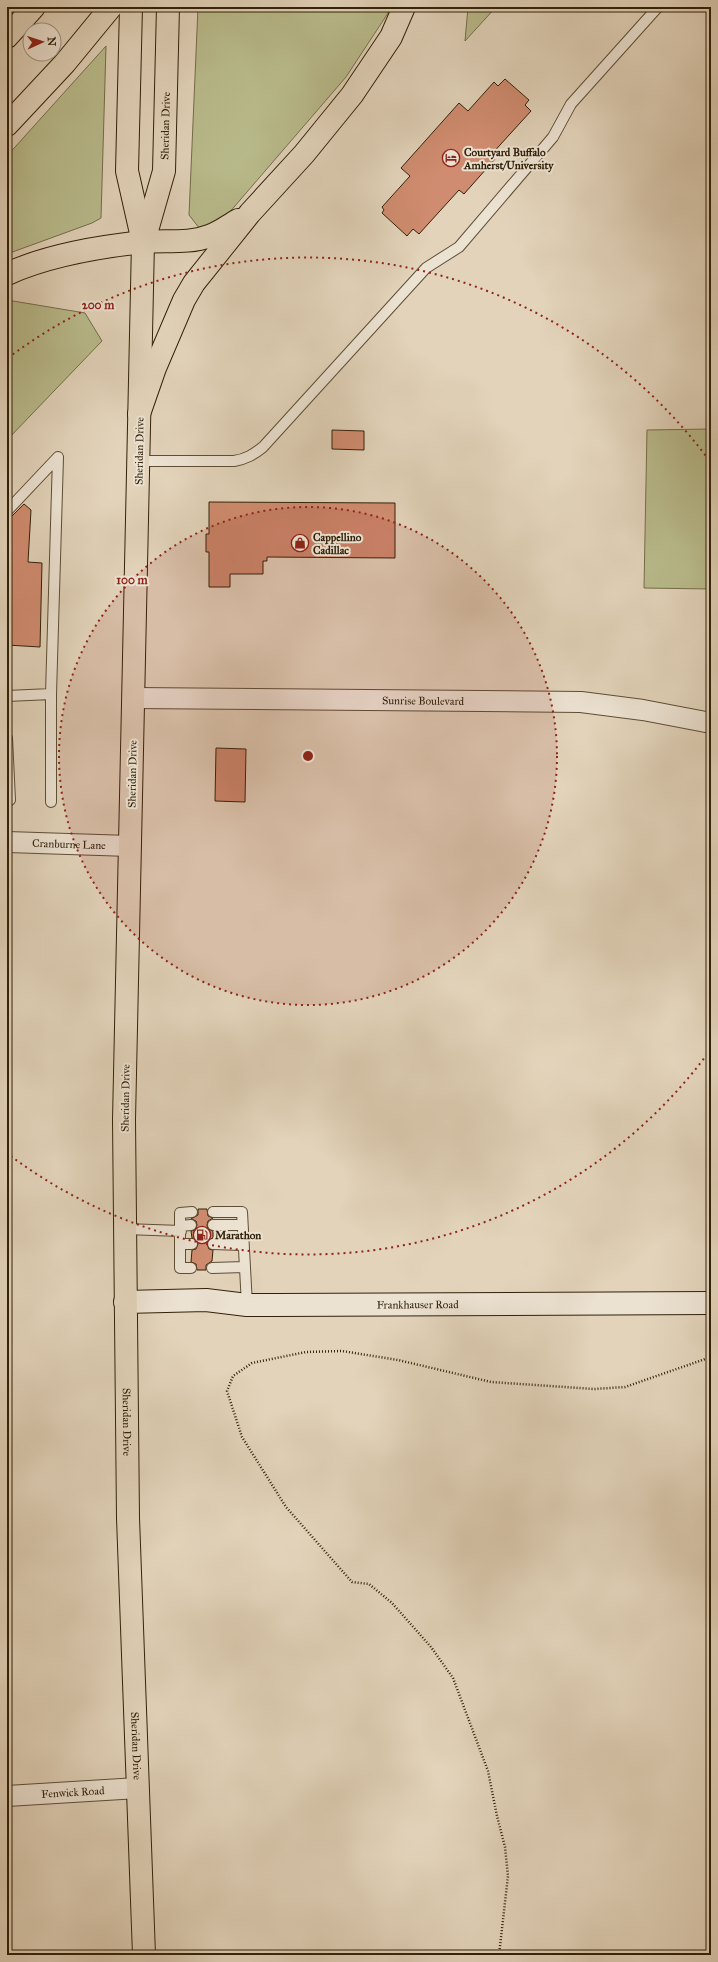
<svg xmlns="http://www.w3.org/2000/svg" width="718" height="1962" viewBox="0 0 718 1962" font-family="'IM FELL Great Primer',serif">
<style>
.green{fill:#b9bb8c;stroke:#756e4a}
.building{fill:#d08c70;stroke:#312109}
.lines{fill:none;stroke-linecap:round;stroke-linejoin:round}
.lane-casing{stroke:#5d4e35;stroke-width:12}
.street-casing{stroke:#5d4e35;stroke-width:22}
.secondary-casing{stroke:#312109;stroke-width:24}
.primary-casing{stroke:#312109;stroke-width:24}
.highway-casing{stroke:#312109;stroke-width:24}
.path{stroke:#312109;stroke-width:2.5;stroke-dasharray:1 2;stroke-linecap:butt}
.lane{stroke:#ece2d2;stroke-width:10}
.street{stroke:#ece2d2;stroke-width:20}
.secondary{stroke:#ece2d2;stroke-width:22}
.primary{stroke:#e2d3ba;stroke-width:22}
.highway{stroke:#e2d3ba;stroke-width:22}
.ring{fill:none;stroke:#8f2418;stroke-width:2;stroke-dasharray:2 4}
.labels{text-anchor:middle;stroke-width:4;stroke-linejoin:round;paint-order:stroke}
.street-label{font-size:11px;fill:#312109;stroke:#ece2d2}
.poi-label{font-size:11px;font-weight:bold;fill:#312109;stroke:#ece2d2;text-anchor:start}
.centre{fill:#8f2418;stroke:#ece2d2;stroke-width:2}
.ring-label{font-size:12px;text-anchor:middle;font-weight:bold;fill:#8f2418;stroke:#ece2d2;stroke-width:4;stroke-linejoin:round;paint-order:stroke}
</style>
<rect width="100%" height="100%" fill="#e2d3ba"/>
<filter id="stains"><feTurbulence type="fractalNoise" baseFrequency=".005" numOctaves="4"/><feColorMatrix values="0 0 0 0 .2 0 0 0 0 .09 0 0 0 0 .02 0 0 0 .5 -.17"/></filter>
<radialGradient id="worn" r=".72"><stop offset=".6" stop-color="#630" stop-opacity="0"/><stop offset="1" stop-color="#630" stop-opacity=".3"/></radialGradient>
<path class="green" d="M 198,7 L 392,7 L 346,77 L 222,221 L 200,229 L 189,215 Z
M 468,7 L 496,7 L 465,41 Z
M 106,46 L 101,218 L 92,223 L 7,254 L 7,156 Z
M 7,300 L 85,313 L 102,341 L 7,440 Z
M 711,429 L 711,589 L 644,588 L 647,430 Z"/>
<path class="building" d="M 505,79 L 529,100 L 525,105 L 531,111 L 490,156 L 495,159 L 464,194 L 459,190 L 419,234 L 413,229 L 407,236 L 382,213 L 384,210 L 382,207 L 410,176 L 401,168 L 459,103 L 468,111 L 494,82 L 498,86 Z
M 332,430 L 364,431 L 364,450 L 332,449 Z
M 209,502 L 395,503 L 395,558 L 267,557 L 267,561 L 263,561 L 263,574 L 230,574 L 230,587 L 209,587 L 209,552 L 206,552 L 206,534 L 209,534 Z
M 24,504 L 31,510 L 28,562 L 42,563 L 40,647 L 7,645 L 7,521 Z
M 216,748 L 246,749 L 245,802 L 215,801 Z
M 198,1209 L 207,1209 L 208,1216 L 213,1218 L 208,1221 L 207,1225 L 208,1229 L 213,1231 L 213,1238 L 208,1240 L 207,1244 L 209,1249 L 213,1250 L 212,1261 L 206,1265 L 206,1270 L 197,1270 L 196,1264 L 191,1262 L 192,1250 L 196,1249 L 198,1244 L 196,1239 L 192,1238 L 191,1231 L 195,1230 L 197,1225 L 196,1221 L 191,1219 L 198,1215 Z"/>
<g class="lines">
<defs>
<path id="lane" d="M 139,461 L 234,461 C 246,459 253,455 263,447 L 426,268 L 459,247 L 553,137 L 571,104 L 658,7
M 7,511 L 58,457
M 7,696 L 51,694
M 7,738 L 10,800
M 51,802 L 51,694 L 58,457
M 213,1212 L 242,1212 L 247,1305
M 213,1225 L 242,1225
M 180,1226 L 191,1225
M 125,1229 L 181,1231
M 180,1244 L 192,1244
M 213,1244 L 242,1245
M 191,1268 L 180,1268 L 180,1213 L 192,1212
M 212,1268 L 244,1267"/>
<g id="street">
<path id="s1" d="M 133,698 L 581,702 L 643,710 L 711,723"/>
<path id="s2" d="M 7,842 L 130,846"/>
<path id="s3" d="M 7,1796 L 138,1788"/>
</g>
<g id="secondary">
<path id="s4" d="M 125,1302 L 206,1300 L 247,1305 L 275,1305 L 711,1303"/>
</g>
<g id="primary">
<path id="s5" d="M 131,7 L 127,171 L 143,242 L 124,1120 L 128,1518 L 144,1955"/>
<path id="s6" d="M 144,241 L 164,171 L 168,7"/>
</g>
<path id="highway" d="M 7,37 L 34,7
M 7,125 L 65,63 L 111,7
M 7,274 C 48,255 98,247 143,242 C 164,240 189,244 209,236 C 219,233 229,225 238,220
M 139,414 L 155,368 L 184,300 L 194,283 L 250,213 L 304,154 L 352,95 L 391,37 L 404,7"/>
</defs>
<use href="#lane" class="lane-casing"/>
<use href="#street" class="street-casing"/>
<use href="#secondary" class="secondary-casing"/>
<use href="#primary" class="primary-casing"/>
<use href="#highway" class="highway-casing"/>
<path class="path" d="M 499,1955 L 508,1876 L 505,1847 L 497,1816 L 488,1771 L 453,1678 L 431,1647 L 392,1603 L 369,1584 L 352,1582 L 286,1507 L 242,1437 L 227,1391 L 233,1376 L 252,1363 L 306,1352 L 342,1351 L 398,1360 L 491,1382 L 594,1389 L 625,1387 L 711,1357"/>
<use href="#lane" class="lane"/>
<use href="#street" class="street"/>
<use href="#secondary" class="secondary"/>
<use href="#primary" class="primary"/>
<use href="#highway" class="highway"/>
</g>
<circle cx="308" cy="756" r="249" fill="#8f2418" fill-opacity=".12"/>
<g class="ring">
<circle cx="308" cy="756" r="249"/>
<path d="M711 1049A498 498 0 0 1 8 1154M8 358A498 498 0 0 1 711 463"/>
</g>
<defs>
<symbol id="hotel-ring" viewBox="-11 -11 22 22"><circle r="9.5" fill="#ece2d2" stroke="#8f2418" stroke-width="1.5"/><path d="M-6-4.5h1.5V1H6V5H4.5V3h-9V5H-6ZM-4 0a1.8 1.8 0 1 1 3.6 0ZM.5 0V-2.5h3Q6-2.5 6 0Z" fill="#8f2418"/></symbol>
<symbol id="shop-ring" viewBox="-11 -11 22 22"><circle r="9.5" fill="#ece2d2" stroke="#8f2418" stroke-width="1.5"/><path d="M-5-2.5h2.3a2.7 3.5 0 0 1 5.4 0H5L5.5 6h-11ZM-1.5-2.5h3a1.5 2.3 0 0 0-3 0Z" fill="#8f2418"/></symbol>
<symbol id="fuel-ring" viewBox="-11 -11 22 22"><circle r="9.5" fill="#ece2d2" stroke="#8f2418" stroke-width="1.5"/><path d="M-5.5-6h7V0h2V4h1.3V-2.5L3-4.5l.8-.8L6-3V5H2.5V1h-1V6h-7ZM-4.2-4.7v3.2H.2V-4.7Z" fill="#8f2418"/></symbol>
</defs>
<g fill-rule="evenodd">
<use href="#hotel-ring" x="441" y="148" width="20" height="20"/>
<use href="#shop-ring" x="290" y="533" width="20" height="20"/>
<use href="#fuel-ring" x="192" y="1225" width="20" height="20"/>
</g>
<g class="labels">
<g class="street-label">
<text dy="4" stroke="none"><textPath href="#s6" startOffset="118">Sheridan Drive</textPath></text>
<text transform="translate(139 451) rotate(-89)" y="4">Sheridan Drive</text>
<text dy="4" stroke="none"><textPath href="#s1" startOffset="290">Sunrise Boulevard</textPath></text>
<text transform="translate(132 774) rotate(-89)" y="4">Sheridan Drive</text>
<text dy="4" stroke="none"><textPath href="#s2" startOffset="62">Cranburne Lane</textPath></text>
<text transform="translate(125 1098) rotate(-89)" y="4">Sheridan Drive</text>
<text dy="4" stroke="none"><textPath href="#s4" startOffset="293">Frankhauser Road</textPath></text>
<text dy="4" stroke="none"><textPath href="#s5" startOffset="1417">Sheridan Drive</textPath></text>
<text dy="4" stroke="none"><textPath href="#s5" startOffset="1741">Sheridan Drive</textPath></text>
<text dy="4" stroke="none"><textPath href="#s3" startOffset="66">Fenwick Road</textPath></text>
</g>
<g class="poi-label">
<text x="464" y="156">Courtyard Buffalo<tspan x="464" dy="13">Amherst/University</tspan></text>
<text x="313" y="541">Cappellino<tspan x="313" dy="13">Cadillac</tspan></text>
<text x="215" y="1239">Marathon</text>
</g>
</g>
<circle cx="308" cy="756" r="6" class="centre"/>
<g class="ring-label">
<text x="98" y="309">200 m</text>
<text x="132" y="584">100 m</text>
</g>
<rect width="718" height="1962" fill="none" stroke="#e2d3ba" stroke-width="24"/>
<rect x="8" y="8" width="702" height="1946" fill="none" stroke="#312109" stroke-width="2"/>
<rect x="12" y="12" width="694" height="1938" fill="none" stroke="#312109"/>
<g transform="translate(42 42) rotate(87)"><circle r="19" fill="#ece2d2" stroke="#a19582"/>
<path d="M0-3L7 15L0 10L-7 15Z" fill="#8f2418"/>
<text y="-6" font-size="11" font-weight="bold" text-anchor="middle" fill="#312109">N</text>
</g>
<rect width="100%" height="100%" filter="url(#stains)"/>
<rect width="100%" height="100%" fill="url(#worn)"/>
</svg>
